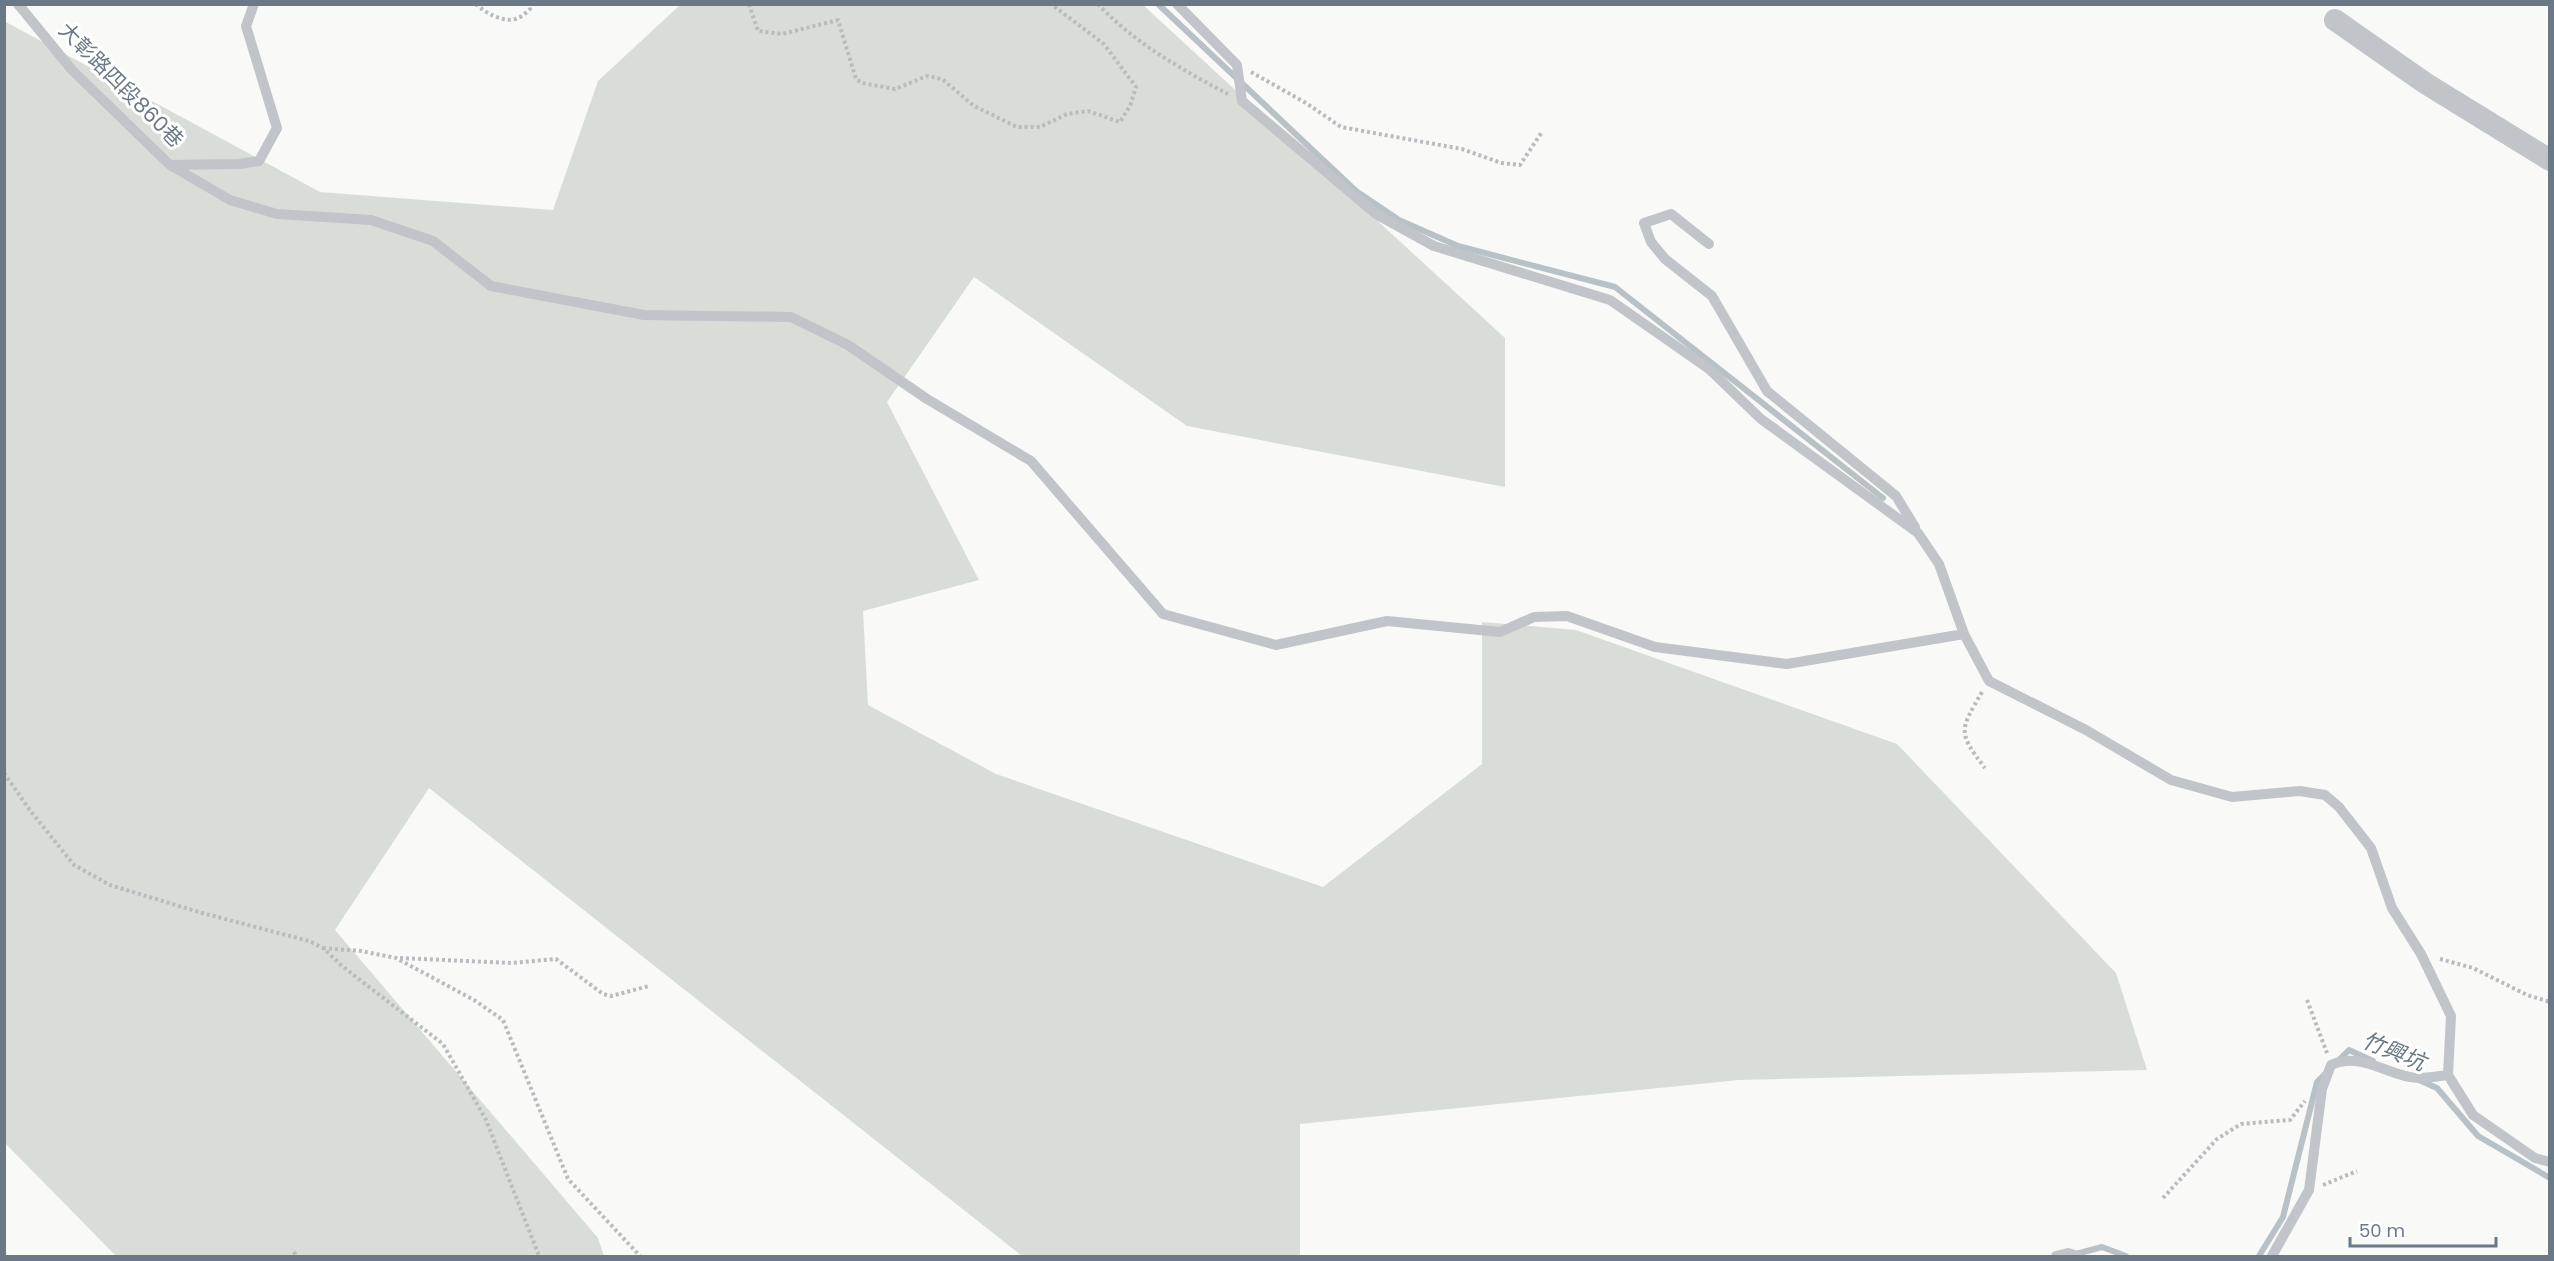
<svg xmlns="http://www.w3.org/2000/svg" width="2554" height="1261" viewBox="0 0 2554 1261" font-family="Poppins,'Noto Sans TC',sans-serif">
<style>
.green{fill:#d9ddd7}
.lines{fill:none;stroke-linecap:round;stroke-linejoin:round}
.stream{stroke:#b8c1c6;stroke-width:6}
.path{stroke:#b9bcbf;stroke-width:4;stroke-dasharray:3 3;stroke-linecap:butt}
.lane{stroke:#c1c4c8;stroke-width:10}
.street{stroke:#c1c4c8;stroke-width:22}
.labels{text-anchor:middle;stroke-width:6;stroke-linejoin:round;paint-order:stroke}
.street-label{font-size:21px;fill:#6b7885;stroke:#fff}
.water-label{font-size:22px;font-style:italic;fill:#67787f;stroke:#fff}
</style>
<rect width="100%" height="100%" fill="#f9f9f7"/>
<path class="green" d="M 680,5 L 1143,5 L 1505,338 L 1505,487 L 1187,426 L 974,277 L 887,402 L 979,580 L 863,611 L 868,705 L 996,774 L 1323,887 L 1482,764 L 1482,622 L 1576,630 L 1897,744 L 2116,973 L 2147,1070 L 1739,1080 L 1300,1124 L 1300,1256 L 1022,1256 L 429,788 L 335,930 L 598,1238 L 604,1256 L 116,1256 L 5,1143 L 4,21 L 320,192 L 553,210 L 598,81 Z"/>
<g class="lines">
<path class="stream" d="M 1158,4 L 1356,191 L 1399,220 L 1458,246 L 1615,287 L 1883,498
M 2339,1060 L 2349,1050 L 2373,1061
M 2419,1080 L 2437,1088 L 2478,1136 L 2550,1178
M 2076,1254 L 2102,1247 L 2126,1256
M 2259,1256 L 2283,1217 L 2317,1082 L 2325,1074"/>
<path class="path" d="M 476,4 C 485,13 505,24 518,18 C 522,17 526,12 530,9 L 529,4
M 749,4 L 758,31 L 782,34 L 838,20 L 856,79 L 862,83 L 895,89 L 927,76 L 942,79 L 974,106 L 1017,127 L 1040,127 L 1067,114 L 1088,111 L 1120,122 L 1130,106 L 1136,87 L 1104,44 L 1051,4
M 1098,4 C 1133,42 1182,70 1228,94
M 1251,72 L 1306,103 L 1341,127 L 1462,149 L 1501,163 L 1520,165 L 1542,132
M 1982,692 C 1960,730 1957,732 1985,768
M 4,773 L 29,809 L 74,865 L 110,885 L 202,913 L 309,941 L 323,948 L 342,966 L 443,1044 L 486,1120 L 539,1256
M 323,948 L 361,951 L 396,958 L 474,1000 L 503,1020 L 568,1179 L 640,1256
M 400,958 L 511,963 L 556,959 L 603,994 L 611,996 L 649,986
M 2440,959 L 2473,968 L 2527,995 L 2550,1002
M 2307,1000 L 2327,1053
M 2323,1185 L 2357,1171
M 2163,1198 L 2217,1139 L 2241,1124 L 2290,1120 L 2305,1101
M 294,1252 L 296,1256"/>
<path class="lane" d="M 18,4 L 72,70 L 170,165 L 239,164 L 259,161 L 277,128 L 246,26 L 254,4
M 1177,4 L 1237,65 L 1242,101 L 1376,214 L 1434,246 L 1610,300 L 1709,369 L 1761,419 L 1918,533 L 1939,564 L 1964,634 L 1989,681 L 2086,730 L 2171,780 L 2232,797 L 2300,791 L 2325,795 L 2339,807 L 2371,848 L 2392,908 L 2421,954 L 2451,1016 L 2448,1075 L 2473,1115 L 2535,1158 L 2550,1162
M 170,165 L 230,200 L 277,214 L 371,220 L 433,241 L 491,286 L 644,315 L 791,317 L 848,345 L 927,399 L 1031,461 L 1163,614 L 1276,645 L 1387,621 L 1500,632 L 1534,617 L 1567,616 L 1655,647 L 1787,664 L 1964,634
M 1709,244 L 1671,214 L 1644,223 L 1651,242 L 1665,259 L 1712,296 L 1767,391 L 1896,496 L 1915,527
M 2056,1256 L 2068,1253 L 2078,1256
M 2272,1256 L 2309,1190 L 2322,1089 L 2331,1065 C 2358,1052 2383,1072 2410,1077 C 2421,1080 2437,1076 2448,1075"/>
<path class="street" d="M 2335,20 L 2425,83 L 2550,160"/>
</g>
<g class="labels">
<g class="street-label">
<text transform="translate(121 85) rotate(45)" y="7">大彰路四段860巷</text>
</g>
<g class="water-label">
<text transform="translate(2394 1051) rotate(22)" y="8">竹興坑</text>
</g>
</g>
<rect width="2554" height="1261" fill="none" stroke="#6b7885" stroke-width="12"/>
<path d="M2350 1237v9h146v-9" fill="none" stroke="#6b7885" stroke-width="3"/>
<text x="2359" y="1237" font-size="18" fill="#6b7885" stroke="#ffffff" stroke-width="4.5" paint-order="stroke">50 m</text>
</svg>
